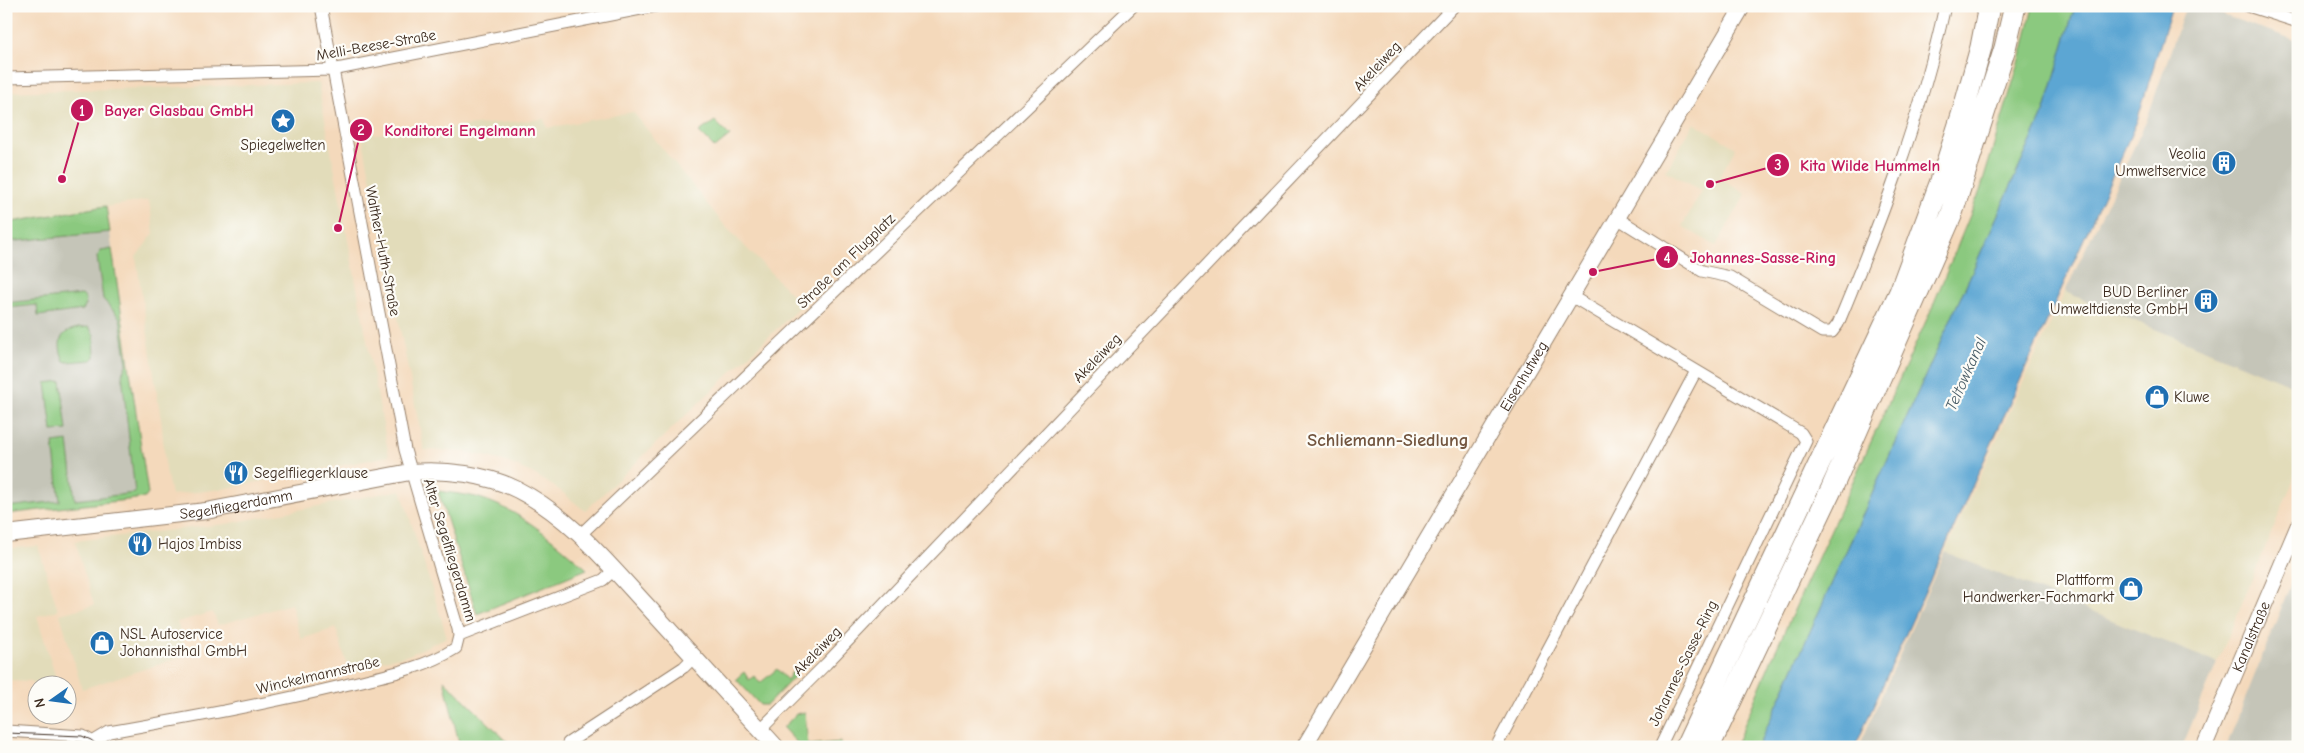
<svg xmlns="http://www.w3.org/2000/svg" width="2304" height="753" viewBox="0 0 2304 753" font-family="'Comic Neue',sans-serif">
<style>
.built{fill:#e2dcba}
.industrial{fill:#c5c5b8}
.green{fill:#8bc97f;stroke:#637a4e}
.water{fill:#5ba6d3;stroke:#4b6878}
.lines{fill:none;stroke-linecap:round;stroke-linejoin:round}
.minor-casing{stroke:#98826c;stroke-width:13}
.tertiary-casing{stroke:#98826c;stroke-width:17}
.secondary-casing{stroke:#98826c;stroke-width:18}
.motorway-casing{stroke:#98826c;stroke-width:23}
.minor{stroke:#fff;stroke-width:11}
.tertiary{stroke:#fff;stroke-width:15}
.secondary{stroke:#fff;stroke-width:16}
.motorway{stroke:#fff;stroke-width:21}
.tram{stroke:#3b2a1e;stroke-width:1}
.labels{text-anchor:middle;stroke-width:4.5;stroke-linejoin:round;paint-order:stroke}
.street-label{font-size:15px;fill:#3b2a1e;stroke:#fdfcf7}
.poi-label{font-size:15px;fill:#3b2a1e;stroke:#fdfcf7;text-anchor:start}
.water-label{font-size:16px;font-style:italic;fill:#485c66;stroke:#fdfcf7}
.quarter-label{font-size:18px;font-weight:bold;fill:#72553f;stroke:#fdfcf7}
.leader{fill:none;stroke:#c2185b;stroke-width:2}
.callout-dot{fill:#c2185b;stroke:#fdfcf7;stroke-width:2}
.mark-label{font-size:15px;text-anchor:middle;font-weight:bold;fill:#fff}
.callout-label{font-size:16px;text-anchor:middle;font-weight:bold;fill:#c2185b;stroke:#fdfcf7;stroke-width:4.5;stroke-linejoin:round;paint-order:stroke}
</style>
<rect width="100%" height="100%" fill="#fdfcf7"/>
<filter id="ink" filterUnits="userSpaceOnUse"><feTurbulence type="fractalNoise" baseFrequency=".02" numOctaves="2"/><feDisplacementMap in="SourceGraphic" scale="10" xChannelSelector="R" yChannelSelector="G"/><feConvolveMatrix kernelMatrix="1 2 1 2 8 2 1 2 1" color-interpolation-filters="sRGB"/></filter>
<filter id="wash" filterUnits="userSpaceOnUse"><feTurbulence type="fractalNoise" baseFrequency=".0096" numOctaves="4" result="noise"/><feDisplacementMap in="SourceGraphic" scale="20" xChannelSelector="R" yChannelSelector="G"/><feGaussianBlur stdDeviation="1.12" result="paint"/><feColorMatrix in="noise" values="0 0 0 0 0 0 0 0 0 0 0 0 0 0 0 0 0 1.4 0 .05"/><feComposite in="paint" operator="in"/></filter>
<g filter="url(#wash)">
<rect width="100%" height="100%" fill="#f4d9bb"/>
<path class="built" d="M 318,83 L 389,456 L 222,489 L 171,495 L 165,465 L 162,426 L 136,257 L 154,233 L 149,200 L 6,223 L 6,92 Z
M 633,112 L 725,226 L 802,305 L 585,511 L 561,491 L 534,474 L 504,461 L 467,452 L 424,450 L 362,135 L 544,119 L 547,128 Z
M 1694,123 L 1736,148 L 1719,177 L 1746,194 L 1716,246 L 1682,226 L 1702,191 L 1666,171 Z
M 2065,292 L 2298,388 L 2298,469 L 2217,663 L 1945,552 Z
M 401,490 L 447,637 L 409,655 L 379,661 L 379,665 L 350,674 L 336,628 L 301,639 L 291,604 L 218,625 L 213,612 L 177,622 L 188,655 L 82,689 L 60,614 L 94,605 L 75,541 L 226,524 Z
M 38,546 L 58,610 L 37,616 L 58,685 L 38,686 L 37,699 L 32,681 L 6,680 L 6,549 Z"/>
<path class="industrial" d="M 2186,6 L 2197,6 L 2298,41 L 2298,388 L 2065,292 L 2146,122 Z
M 106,206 L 148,494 L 145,498 L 6,514 L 6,223 Z
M 1945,552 L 2217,663 L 2182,747 L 1859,747 Z
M 2298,566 L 2298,747 L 2226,747 Z"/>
<path class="green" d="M 2033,6 L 2075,6 L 2045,110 L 1758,747 L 1735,747 L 1770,663 L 1931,310 L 1980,191 L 2024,46 Z
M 715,121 L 730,136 L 715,148 L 699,132 Z
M 106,206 L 110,232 L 6,242 L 6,223 Z
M 112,249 L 148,494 L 145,498 L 6,514 L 6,507 L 60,501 L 53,443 L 68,441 L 75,500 L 135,493 L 122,374 L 127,363 L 120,318 L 103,299 L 97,257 L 101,251 Z
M 82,295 C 87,298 86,305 83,310 L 38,316 L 37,305 L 6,308 L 6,303 Z
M 89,327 L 94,335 L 95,357 L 92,360 L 67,362 L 64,361 C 53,335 66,328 89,327 Z
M 61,381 L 67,430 L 52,431 L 46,383 Z
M 438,491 C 450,493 464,494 476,497 C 521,510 553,540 587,569 L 477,614 Z
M 777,669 L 787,680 L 792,672 L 796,675 L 767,705 L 760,705 L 736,679 L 744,672 L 749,680 L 754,676 L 760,683 Z
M 444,680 L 513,747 L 440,747 L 459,743 Z
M 805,712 L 808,745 L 841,742 L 841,747 L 801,747 L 783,728 L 796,714 Z"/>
<path class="water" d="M 2075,6 L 2172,6 L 2137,121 L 1855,747 L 1758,747 L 2045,110 Z"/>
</g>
<g filter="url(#ink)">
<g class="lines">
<defs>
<path id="minor" d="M 2248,6 L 2298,22
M 6,78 L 332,70 L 656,6
M 1617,218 L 1702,271 L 1730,277 L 1822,332 L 1832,332 L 1838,324 C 1881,221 1921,117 1945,6
M 1571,296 L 1801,433 L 1806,441 L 1660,747
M 579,536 L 1133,6
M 459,636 L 603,580 L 614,570
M 760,730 L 826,664 L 1454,6
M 6,731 L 83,736 L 101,747
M 94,741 L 109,732 C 188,718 267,704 345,685 C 382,676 423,669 456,648 L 459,636 L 458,629 L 405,450 L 321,6
M 568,743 L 684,667 L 694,657
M 1496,747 L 1696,371"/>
<g id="tertiary">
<path id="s1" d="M 1304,747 L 1743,6"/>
<path id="s2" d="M 2204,747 L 2298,526"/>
</g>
<g id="secondary">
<path id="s3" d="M 6,534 L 206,511 L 410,472 C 446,469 486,474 518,490 C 571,517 610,566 650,609 C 692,655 734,701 776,747"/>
</g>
<path id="motorway" d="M 1686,747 L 1900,292 L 1941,181 L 1963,112 L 1981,47 L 1989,6
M 1709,747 L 1831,490 L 1951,216 L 2005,48 L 2015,6"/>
</defs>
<use href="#minor" class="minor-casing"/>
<use href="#tertiary" class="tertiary-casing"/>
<use href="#secondary" class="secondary-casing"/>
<use href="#motorway" class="motorway-casing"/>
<use href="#minor" class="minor"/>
<use href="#tertiary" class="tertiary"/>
<use href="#secondary" class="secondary"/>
<use href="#motorway" class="motorway"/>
<path class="tram" d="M 6,733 L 82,736 L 91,740 L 100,747"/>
</g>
</g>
<defs>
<symbol id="sight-disc" viewBox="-11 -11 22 22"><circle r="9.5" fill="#1f6fb2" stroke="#fdfcf7"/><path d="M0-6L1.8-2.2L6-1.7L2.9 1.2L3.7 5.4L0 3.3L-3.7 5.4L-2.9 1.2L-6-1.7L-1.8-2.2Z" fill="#fff"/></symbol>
<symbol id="building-disc" viewBox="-11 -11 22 22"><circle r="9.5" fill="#1f6fb2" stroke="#fdfcf7"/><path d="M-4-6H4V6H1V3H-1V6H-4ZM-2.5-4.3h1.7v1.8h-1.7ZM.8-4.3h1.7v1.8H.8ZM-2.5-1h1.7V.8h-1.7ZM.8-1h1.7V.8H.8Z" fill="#fff"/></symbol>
<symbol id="shop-disc" viewBox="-11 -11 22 22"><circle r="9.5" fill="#1f6fb2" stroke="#fdfcf7"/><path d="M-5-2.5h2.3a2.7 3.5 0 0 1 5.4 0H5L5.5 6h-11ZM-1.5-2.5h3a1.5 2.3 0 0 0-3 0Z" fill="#fff"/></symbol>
<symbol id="restaurant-disc" viewBox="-11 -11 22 22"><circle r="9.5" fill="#1f6fb2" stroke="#fdfcf7"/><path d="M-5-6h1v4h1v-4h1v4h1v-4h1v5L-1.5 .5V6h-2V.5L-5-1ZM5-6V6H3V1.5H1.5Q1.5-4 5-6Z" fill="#fff"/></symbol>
</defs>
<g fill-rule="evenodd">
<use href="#sight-disc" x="269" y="107" width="28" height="28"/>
<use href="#building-disc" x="2210" y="149" width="28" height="28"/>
<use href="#building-disc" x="2192" y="287" width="28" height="28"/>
<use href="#shop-disc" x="2143" y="383" width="28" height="28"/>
<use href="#restaurant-disc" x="222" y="459" width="28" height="28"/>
<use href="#restaurant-disc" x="126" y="530" width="28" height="28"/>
<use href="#shop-disc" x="2117" y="575" width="28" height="28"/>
<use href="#shop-disc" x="88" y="629" width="28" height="28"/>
</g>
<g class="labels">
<g class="street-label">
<text transform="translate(376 45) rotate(-10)" y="5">Melli-Beese-Straße</text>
<text transform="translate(1377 66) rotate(-47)" y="5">Akeleiweg</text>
<text transform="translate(383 251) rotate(79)" y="5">Walther-Huth-Straße</text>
<text transform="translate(846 261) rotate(-44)" y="5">Straße am Flugplatz</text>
<text transform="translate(1097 358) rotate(-46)" y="5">Akeleiweg</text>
<text dy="5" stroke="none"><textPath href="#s1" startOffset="431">Eisenhutweg</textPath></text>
<text dy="5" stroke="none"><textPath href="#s3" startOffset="232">Segelfliegerdamm</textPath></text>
<text transform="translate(450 550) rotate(73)" y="5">Alter Segelfliegerdamm</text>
<text dy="5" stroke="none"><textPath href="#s2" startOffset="120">Kanalstraße</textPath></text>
<text transform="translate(817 651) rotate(-46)" y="5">Akeleiweg</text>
<text transform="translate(1683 663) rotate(-64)" y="5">Johannes-Sasse-Ring</text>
<text transform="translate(318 675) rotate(-13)" y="5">Winckelmannstraße</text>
</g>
<g class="poi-label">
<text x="283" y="150" text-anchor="middle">Spiegelwelten</text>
<text x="2206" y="159" text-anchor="end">Veolia<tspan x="2206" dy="17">Umweltservice</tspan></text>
<text x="2188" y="297" text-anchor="end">BUD Berliner<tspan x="2188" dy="17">Umweltdienste GmbH</tspan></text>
<text x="2174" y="402">Kluwe</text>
<text x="254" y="478">Segelfliegerklause</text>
<text x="158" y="549">Hajos Imbiss</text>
<text x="2114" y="585" text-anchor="end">Plattform<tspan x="2114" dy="17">Handwerker-Fachmarkt</tspan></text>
<text x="120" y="639">NSL Autoservice<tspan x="120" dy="17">Johannisthal GmbH</tspan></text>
</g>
<g class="water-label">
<text transform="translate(1965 374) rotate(-66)" y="6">Teltowkanal</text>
</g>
<g class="quarter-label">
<text x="1388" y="446">Schliemann-Siedlung</text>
</g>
</g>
<path class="leader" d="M62 179L82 110M338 228L361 130M1710 184L1778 165M1593 272L1667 257"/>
<g class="callout-dot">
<circle cx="62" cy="179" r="5"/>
<circle cx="338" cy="228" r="5"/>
<circle cx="1710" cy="184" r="5"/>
<circle cx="1593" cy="272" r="5"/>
<circle cx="82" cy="110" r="12"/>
<circle cx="361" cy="130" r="12"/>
<circle cx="1778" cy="165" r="12"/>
<circle cx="1667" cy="257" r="12"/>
</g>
<g class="mark-label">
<text x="82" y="116">1</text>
<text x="361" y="135">2</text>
<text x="1778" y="170">3</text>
<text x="1667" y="263">4</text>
</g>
<g class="callout-label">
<text x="179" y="116">Bayer Glasbau GmbH</text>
<text x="460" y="136">Konditorei Engelmann</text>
<text x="1870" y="171">Kita Wilde Hummeln</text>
<text x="1763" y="263">Johannes-Sasse-Ring</text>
</g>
<rect width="2304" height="753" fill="none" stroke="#fdfcf7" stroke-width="25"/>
<g transform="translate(52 700) rotate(256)"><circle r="24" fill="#fdfcf7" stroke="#afa8a0"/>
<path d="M0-4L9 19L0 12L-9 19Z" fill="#1f6fb2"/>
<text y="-8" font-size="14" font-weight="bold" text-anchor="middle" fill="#3b2a1e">N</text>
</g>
</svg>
